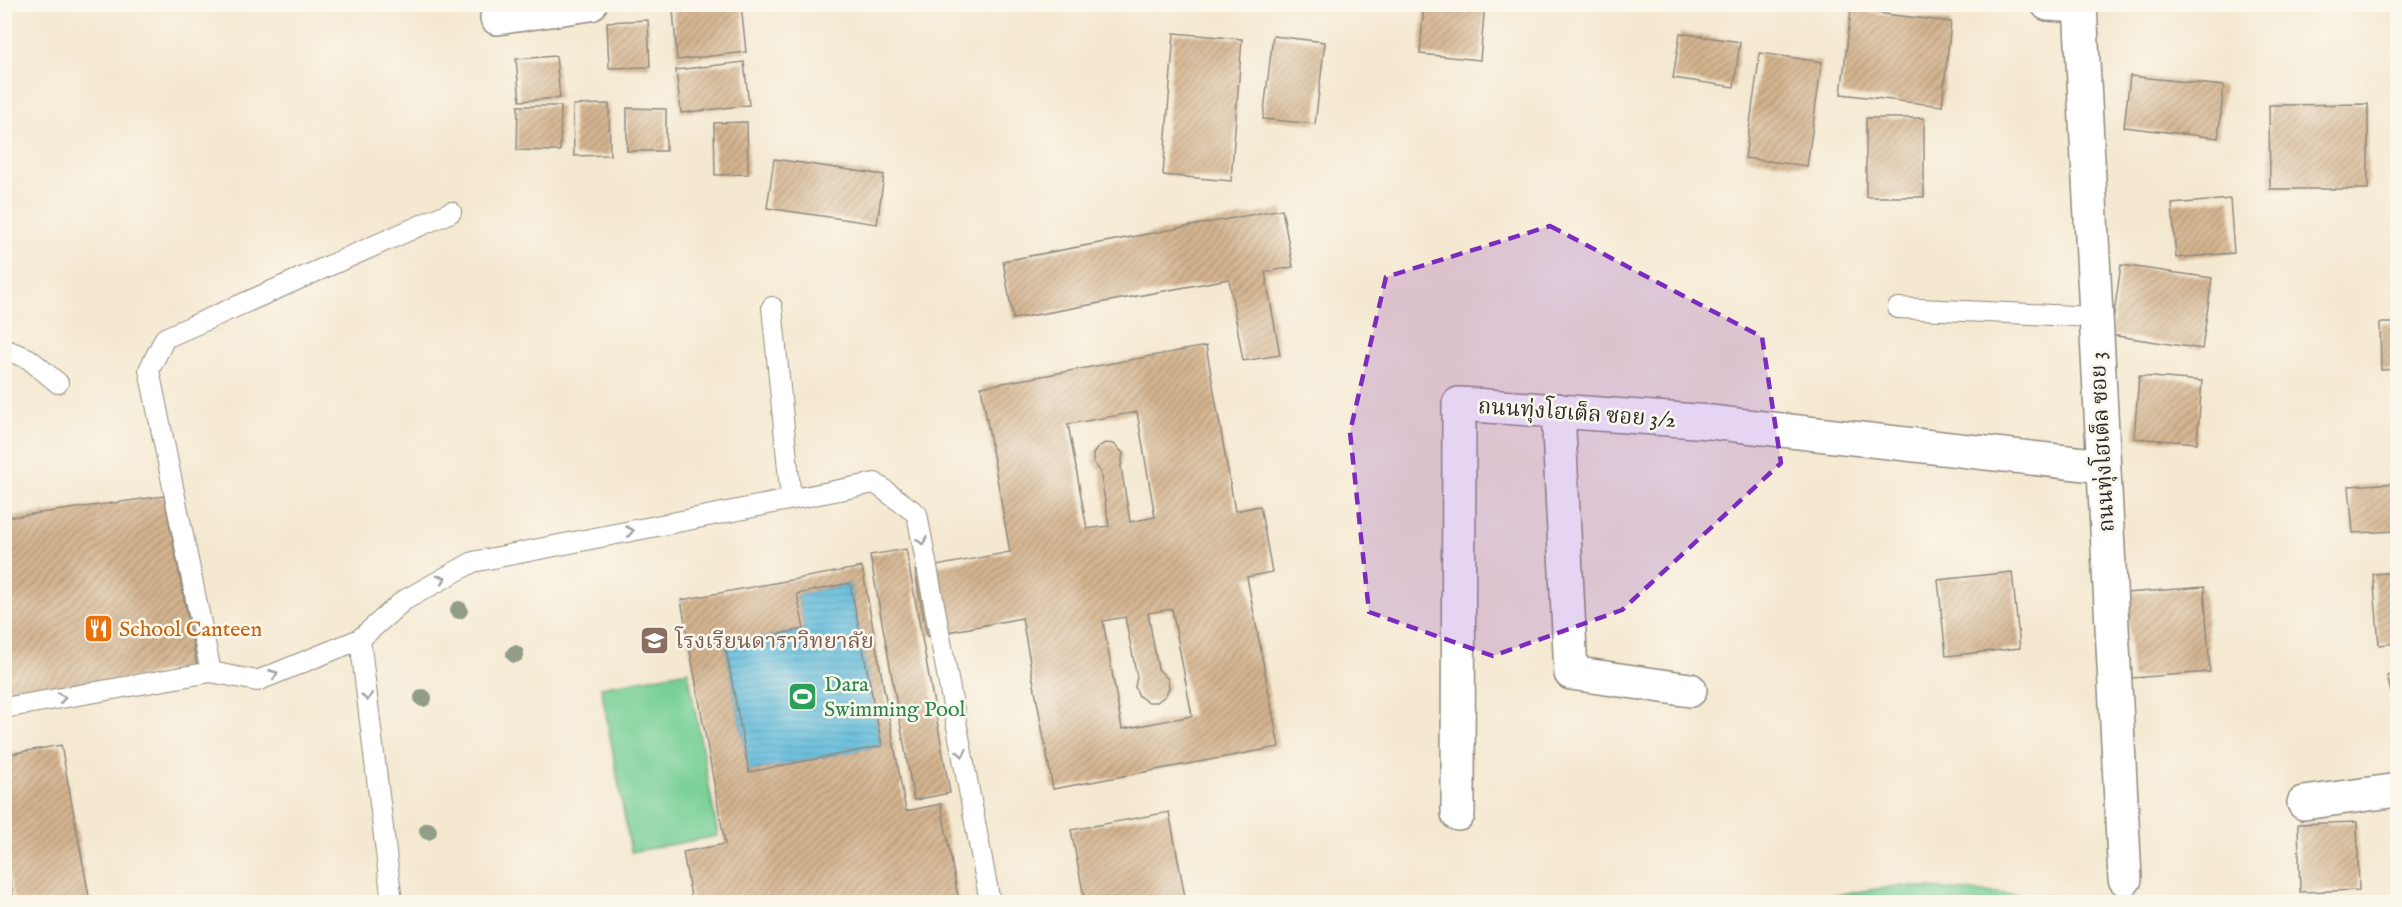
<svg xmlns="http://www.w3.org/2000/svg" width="2402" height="907" viewBox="0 0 2402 907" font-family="'IM FELL English','Noto Serif Thai',serif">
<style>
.green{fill:#78d096;stroke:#527e60;stroke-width:1.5}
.water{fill:url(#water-rules);stroke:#447283;stroke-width:1.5}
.building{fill:url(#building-hatch);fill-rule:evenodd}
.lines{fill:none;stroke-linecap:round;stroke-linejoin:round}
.service-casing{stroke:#908a7e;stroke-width:22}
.minor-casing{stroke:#908a7e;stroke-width:36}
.service{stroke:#fff;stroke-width:20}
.minor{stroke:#fff;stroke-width:33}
.tree{fill:#929c87}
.oneway{stroke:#a0a0a0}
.marked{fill:#7b2cbf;fill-opacity:0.2;stroke:#7b2cbf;stroke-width:4.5;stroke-dasharray:12 8;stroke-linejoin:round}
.labels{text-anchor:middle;stroke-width:5;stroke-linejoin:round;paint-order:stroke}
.street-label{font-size:22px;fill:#2b2b2b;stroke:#fbf7ec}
.food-label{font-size:22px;fill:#c56008;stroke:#fbf7ec;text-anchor:start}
.education-label{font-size:22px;fill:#785e54;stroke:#fbf7ec;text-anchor:start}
.leisure-label{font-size:22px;fill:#27864d;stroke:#fbf7ec;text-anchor:start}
</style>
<defs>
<pattern id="water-rules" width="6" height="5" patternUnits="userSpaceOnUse" patternTransform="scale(1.5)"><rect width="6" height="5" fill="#5cbadb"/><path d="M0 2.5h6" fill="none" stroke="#4c97b2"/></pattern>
<pattern id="building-hatch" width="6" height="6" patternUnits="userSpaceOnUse" patternTransform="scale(1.5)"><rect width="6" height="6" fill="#d4b48f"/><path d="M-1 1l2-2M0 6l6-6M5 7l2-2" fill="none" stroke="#ac9375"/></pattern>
</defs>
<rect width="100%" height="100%" fill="#fbf7ec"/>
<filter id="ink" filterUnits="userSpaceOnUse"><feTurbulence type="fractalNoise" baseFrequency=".0167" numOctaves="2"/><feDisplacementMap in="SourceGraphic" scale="12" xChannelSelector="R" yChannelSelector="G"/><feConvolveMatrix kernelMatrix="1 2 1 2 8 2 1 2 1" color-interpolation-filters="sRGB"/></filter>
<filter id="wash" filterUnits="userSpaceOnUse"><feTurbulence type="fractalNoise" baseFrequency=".008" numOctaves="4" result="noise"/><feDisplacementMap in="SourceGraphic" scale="24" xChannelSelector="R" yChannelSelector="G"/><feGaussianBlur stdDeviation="1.35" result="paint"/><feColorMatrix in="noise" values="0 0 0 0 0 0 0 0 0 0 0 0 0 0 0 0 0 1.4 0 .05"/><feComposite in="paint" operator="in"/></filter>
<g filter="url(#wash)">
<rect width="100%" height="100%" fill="#f4e8d0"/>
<path class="green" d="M 688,671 L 718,836 L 631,852 L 601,687 Z
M 1897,886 L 2081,899 L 2078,902 L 1788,902 Z"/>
<path class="water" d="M 850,583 L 882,746 L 749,772 L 725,645 L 804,629 L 797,594 Z"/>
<g id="blocks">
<path class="building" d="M 715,4 L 741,4 L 746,52 L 677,60 L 673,9 Z
M 1424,4 L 1485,4 L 1480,60 L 1420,54 Z
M 1851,10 L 1951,22 L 1942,106 L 1841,94 Z
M 648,20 L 650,67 L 609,68 L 607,22 Z
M 1174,33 L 1242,39 L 1231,181 L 1163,175 Z
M 1680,33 L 1740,42 L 1734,87 L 1673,78 Z
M 1273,36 L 1325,42 L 1315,124 L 1263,119 Z
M 1760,53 L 1822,62 L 1807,166 L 1745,158 Z
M 556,56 L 560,98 L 520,101 L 516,59 Z
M 744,62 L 749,105 L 681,113 L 676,70 Z
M 2130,76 L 2224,86 L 2218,138 L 2124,127 Z
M 609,104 L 610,155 L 574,156 L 573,105 Z
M 2368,104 L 2368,189 L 2270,189 L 2269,105 Z
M 518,106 L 561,106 L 560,151 L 517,150 Z
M 627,108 L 666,109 L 666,151 L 627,151 Z
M 1866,118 L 1924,118 L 1924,197 L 1866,197 Z
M 747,122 L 748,174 L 715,175 L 714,123 Z
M 774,159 L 884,175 L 877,224 L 767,208 Z
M 2230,199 L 2234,253 L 2176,258 L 2172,204 Z
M 1282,209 L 1293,267 L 1265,272 L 1280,355 L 1243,361 L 1229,279 L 1013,319 L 1003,261 Z
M 2121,265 L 2212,278 L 2202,349 L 2111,335 Z
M 2380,323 L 2398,323 L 2398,369 L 2381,370 Z
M 1206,346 L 1235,511 L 1260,506 L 1272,572 L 1247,577 L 1279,747 L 1053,789 L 1022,618 L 927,636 L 915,570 L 1010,552 L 981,387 ZM 1137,412 L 1155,517 L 1130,522 L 1121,467 L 1123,453 L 1114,444 L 1105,443 L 1098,447 L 1093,454 L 1093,462 L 1100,471 L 1109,526 L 1087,529 L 1068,424 ZM 1172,609 L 1192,716 L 1122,729 L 1103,621 L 1125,617 L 1137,677 L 1135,687 L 1139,696 L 1147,702 L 1157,702 L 1165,696 L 1169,688 L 1168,679 L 1158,669 L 1148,613 Z
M 2139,376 L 2202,381 L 2197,443 L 2134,438 Z
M 2398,483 L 2398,531 L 2353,533 L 2349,486 Z
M 164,496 L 197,666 L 4,701 L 4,518 Z
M 906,549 L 950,793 L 914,800 L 870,555 Z
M 862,567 L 906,811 L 941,804 L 959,902 L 692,902 L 683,852 L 725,844 L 681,600 ZM 850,583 L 882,746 L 749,772 L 725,645 L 804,629 L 797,594 Z
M 2012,572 L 2020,648 L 1946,656 L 1938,580 Z
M 2398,572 L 2398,643 L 2379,645 L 2373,574 Z
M 2204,587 L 2210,672 L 2132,678 L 2126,593 Z
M 2398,673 L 2398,717 L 2397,717 L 2387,676 Z
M 61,745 L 90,902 L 14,902 L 4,845 L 4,755 Z
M 1169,812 L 1186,902 L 1085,902 L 1071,830 Z
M 2357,822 L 2359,890 L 2300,892 L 2298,824 Z"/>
</g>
</g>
<g filter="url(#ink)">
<use href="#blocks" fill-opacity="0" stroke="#908a7e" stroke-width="1.5"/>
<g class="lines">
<defs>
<path id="service" d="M 772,307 L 791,499
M 1898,308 L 2095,317
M 4,349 L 29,359 L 58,383
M 360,639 L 392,902
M 211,672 L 149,370 L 165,338 L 451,212
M 4,708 L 211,672 L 257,681 L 360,639 L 403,601 L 473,562 L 875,483 L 917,514 L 990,902"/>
<path id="minor" d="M 2048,4 L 2079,6
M 2080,4 L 2125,879
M 497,18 L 590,4
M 1558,410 L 1571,673 L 1690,690
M 2304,803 L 2398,790
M 1458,814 L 1459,404 L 1710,422 L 2103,466"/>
</defs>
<use href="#service" class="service-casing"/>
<use href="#minor" class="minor-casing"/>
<use href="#service" class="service"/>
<use href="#minor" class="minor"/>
</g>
<g class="tree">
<circle cx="459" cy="610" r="9"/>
<circle cx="515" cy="654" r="9"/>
<circle cx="423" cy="698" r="9"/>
<circle cx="428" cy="831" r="9"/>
</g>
<defs><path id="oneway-chevron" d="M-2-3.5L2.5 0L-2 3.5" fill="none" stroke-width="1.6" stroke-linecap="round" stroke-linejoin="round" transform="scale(1.5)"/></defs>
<g class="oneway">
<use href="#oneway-chevron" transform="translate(630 531) rotate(-11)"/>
<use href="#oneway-chevron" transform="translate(922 541) rotate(79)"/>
<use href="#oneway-chevron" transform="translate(442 579) rotate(-29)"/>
<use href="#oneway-chevron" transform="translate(274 674) rotate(-22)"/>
<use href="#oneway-chevron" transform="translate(367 697) rotate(83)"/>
<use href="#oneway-chevron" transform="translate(62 698) rotate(-10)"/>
<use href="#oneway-chevron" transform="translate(962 753) rotate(79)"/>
</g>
</g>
<path class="marked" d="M 1550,226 L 1762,337 L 1781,463 L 1622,610 L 1493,656 L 1369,612 L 1350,432 L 1386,277 Z"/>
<defs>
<symbol id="restaurant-square" viewBox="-11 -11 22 22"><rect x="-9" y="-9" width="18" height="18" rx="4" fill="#e8710a" stroke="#fbf7ec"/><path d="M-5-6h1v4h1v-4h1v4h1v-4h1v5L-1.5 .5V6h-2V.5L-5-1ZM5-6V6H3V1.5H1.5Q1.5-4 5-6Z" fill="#fff"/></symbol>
<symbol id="school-square" viewBox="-11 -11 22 22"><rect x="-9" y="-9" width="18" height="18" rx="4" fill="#8d6e63" stroke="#fbf7ec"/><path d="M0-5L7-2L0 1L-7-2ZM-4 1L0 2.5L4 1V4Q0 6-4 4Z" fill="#fff"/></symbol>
<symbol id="stadium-square" viewBox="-11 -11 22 22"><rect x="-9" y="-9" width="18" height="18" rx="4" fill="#2e9e5b" stroke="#fbf7ec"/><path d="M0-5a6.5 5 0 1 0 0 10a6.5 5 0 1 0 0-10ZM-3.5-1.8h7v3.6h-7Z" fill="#fff"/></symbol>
</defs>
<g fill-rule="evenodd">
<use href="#restaurant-square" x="82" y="612" width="33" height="33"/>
<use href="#school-square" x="638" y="624" width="33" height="33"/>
<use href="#stadium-square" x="786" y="680" width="33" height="33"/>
</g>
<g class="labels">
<g class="street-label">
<text transform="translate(1577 412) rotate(4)" y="8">ถนนทุ่งโฮเต็ล ซอย 3/2</text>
<text transform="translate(2101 442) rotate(-93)" y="8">ถนนทุ่งโฮเต็ล ซอย 3</text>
</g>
<g class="food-label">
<text x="119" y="636">School Canteen</text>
</g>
<g class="education-label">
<text x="675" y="648">โรงเรียนดาราวิทยาลัย</text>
</g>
<g class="leisure-label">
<text x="824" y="691">Dara<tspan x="824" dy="25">Swimming Pool</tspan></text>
</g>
</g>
<rect width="2402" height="907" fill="none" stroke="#fbf7ec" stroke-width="24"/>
</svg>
